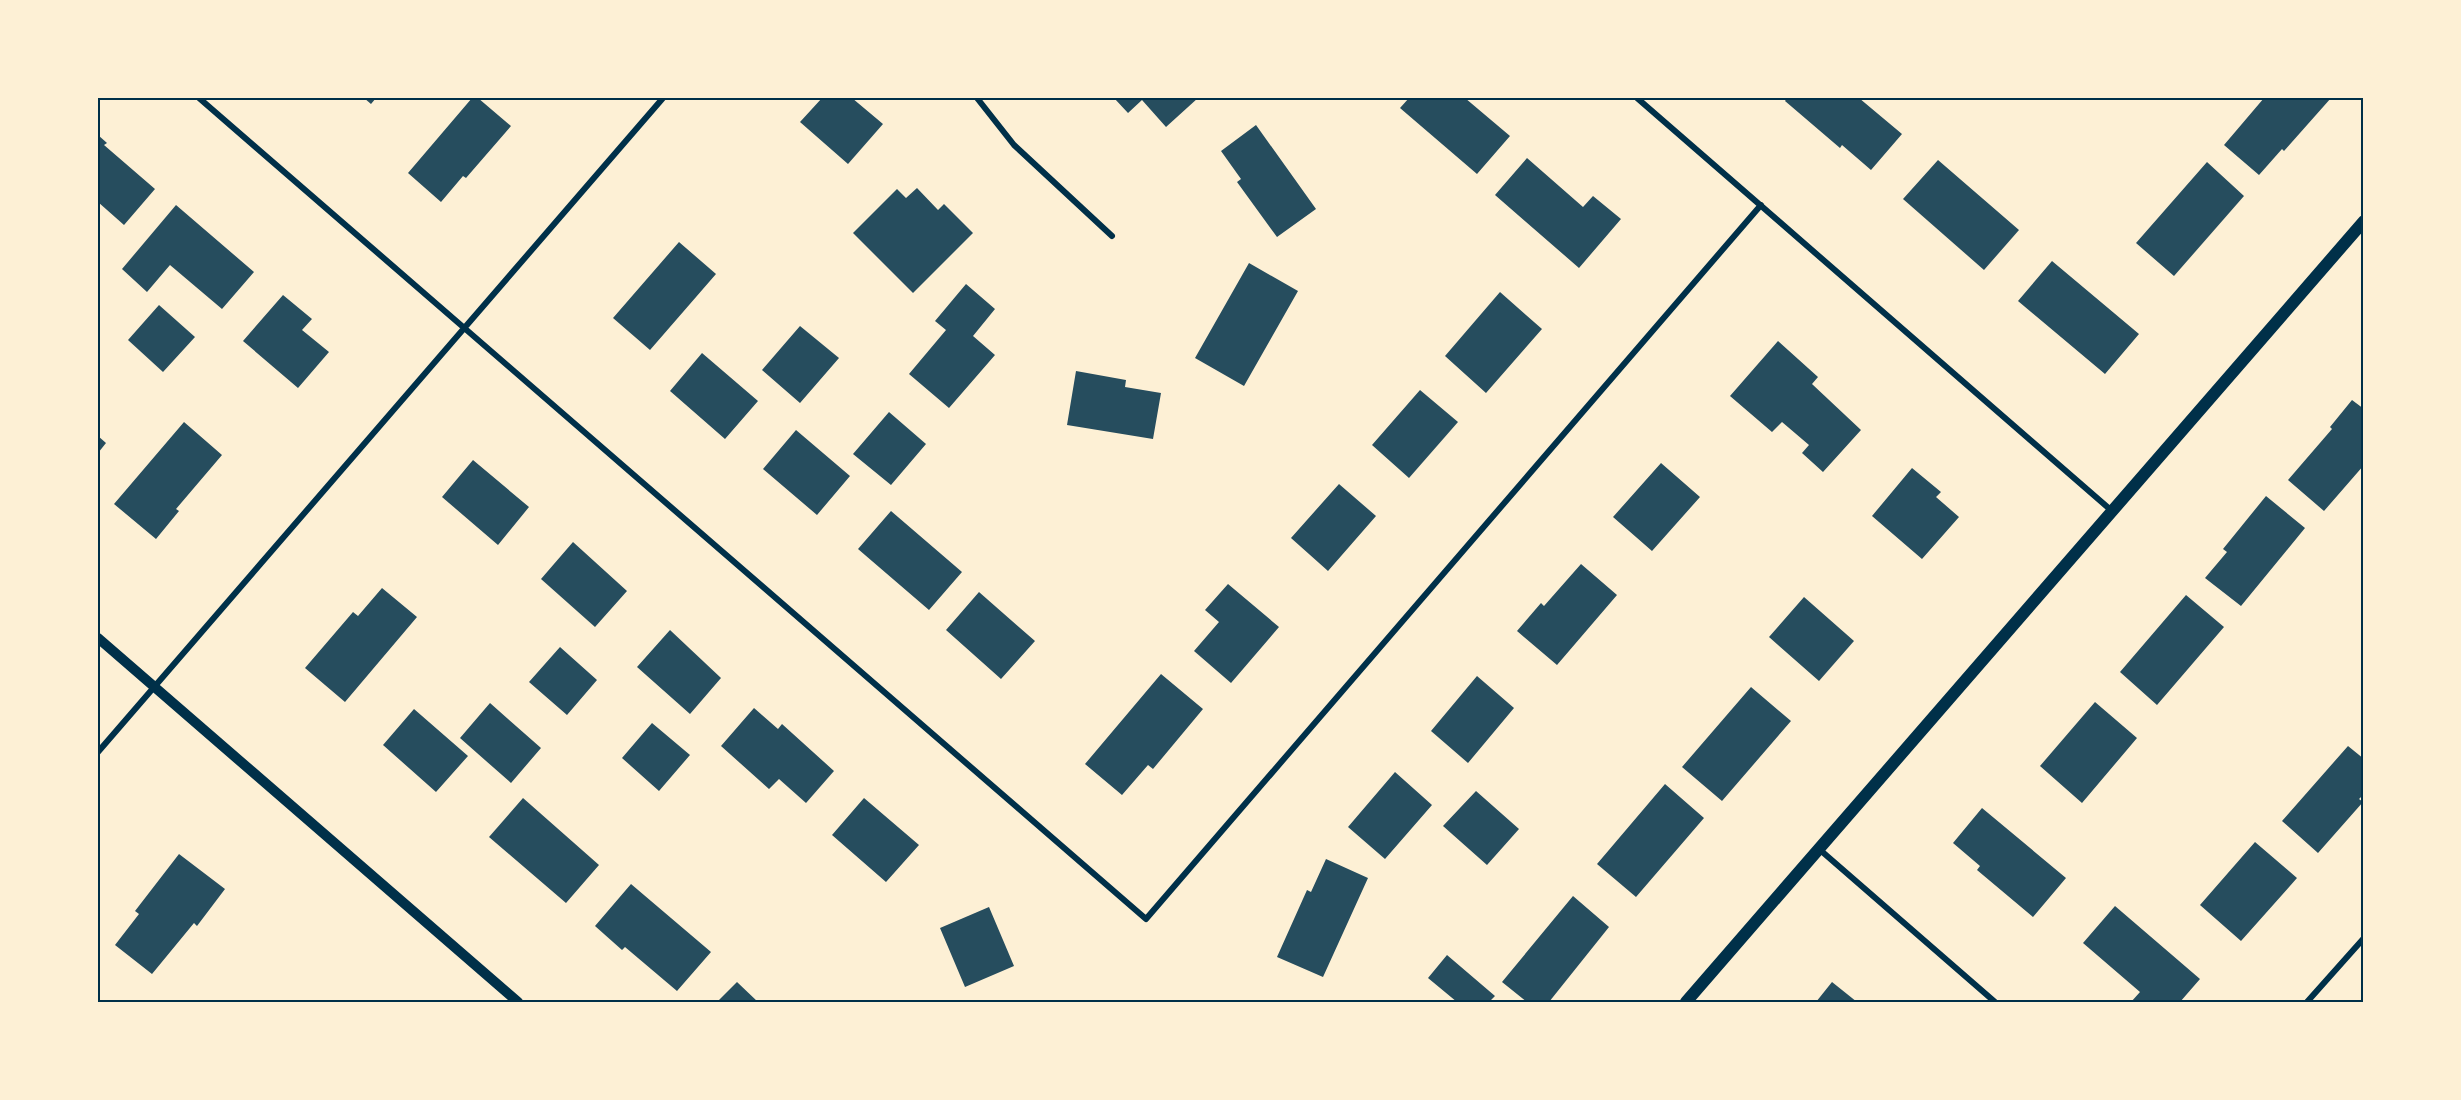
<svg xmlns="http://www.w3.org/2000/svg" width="2461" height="1100" viewBox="0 0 2461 1100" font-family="'Public Sans',sans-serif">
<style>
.building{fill:#264d5e}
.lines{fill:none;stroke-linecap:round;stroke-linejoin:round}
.minor{stroke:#003049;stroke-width:6}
.tertiary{stroke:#003049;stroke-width:10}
.secondary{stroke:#003049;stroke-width:12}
.neatline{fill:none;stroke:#003049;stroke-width:2}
</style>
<rect width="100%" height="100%" fill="#fdf0d5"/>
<path class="building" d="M 364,98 L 376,98 L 371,104 Z
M 472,98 L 478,98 L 511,126 L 466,178 L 463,176 L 441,202 L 408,173 Z
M 822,98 L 852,98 L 883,124 L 848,164 L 800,122 Z
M 1114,98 L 1198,98 L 1166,127 L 1142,100 L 1128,113 Z
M 1409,98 L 1465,98 L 1510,136 L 1477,174 L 1400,108 Z
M 1787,98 L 1859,98 L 1902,134 L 1871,170 L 1842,145 L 1840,148 L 1785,101 Z
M 2264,98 L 2331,98 L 2284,151 L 2282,149 L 2259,175 L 2224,145 Z
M 1256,125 L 1316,209 L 1277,237 L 1237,182 L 1241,179 L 1221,151 Z
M 98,135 L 107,143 L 104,145 L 155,189 L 124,225 L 98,202 Z
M 1527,158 L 1583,207 L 1593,196 L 1621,219 L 1579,268 L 1495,195 Z
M 1938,160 L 2019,230 L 1984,270 L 1903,199 Z
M 2207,162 L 2244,196 L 2174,276 L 2136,243 Z
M 917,188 L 938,210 L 944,204 L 973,233 L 913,293 L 853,233 L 897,189 L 906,198 Z
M 176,205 L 254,272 L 222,309 L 170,265 L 147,292 L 122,269 Z
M 679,242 L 716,274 L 650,350 L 613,318 Z
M 2052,261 L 2139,334 L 2105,374 L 2018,301 Z
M 1249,263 L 1298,291 L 1244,386 L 1195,358 Z
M 966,284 L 995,309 L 973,336 L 995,355 L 949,408 L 909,374 L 946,330 L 935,321 Z
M 1500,292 L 1542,329 L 1486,393 L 1445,356 Z
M 283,295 L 312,319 L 302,330 L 329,352 L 298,388 L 243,341 Z
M 159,305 L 195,337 L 163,372 L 128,340 Z
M 800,326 L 839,358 L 800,403 L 762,370 Z
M 1778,341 L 1818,377 L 1812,384 L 1861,430 L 1823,472 L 1802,453 L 1809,445 L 1782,422 L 1772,432 L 1730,396 Z
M 702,353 L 758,401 L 725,439 L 670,391 Z
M 1076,371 L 1126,380 L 1125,387 L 1161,393 L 1153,439 L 1067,425 Z
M 1420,390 L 1458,422 L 1409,478 L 1372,445 Z
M 2352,400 L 2364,409 L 2364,465 L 2324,511 L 2288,480 L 2332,429 L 2330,427 Z
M 889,412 L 926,444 L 891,485 L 853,454 Z
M 184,422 L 222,455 L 176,509 L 179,511 L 156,539 L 114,504 Z
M 796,430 L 850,476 L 817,515 L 763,469 Z
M 98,436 L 106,443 L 98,453 Z
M 473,460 L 529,507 L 498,545 L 442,497 Z
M 1661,463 L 1700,497 L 1652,551 L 1613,517 Z
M 1912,468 L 1941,492 L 1936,497 L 1959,517 L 1922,559 L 1872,516 Z
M 1339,484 L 1376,516 L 1328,571 L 1291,538 Z
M 2266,496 L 2305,528 L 2241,606 L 2205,578 L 2227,552 L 2223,549 Z
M 891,511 L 962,572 L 929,610 L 858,549 Z
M 573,542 L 627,591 L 595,627 L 541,579 Z
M 1581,564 L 1617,595 L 1557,665 L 1517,631 L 1541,603 L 1544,606 Z
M 1228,584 L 1279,627 L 1231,683 L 1194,651 L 1219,622 L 1205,610 Z
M 382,588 L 417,617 L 345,702 L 305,668 L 353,612 L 358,616 Z
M 979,592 L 1035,641 L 1001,679 L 946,630 Z
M 2186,595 L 2224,627 L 2157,705 L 2120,672 Z
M 1804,597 L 1854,641 L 1819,681 L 1769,637 Z
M 670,630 L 721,678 L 690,714 L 637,667 Z
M 560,647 L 597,680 L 567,715 L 529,682 Z
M 1161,674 L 1203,709 L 1153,769 L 1148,765 L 1122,795 L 1085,764 Z
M 1477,676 L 1514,708 L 1468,763 L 1431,731 Z
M 1751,687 L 1791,721 L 1722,801 L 1682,767 Z
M 2095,702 L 2137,738 L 2082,803 L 2040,766 Z
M 490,703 L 541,748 L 511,783 L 460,738 Z
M 754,708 L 778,729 L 782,724 L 834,771 L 806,803 L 779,779 L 769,789 L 721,746 Z
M 414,709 L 468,756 L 436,792 L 383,745 Z
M 652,723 L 690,755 L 659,791 L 622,758 Z
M 2348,746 L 2364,759 L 2364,794 L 2359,799 L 2363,802 L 2318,853 L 2282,821 Z
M 1395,772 L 1432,805 L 1385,859 L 1348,827 Z
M 1665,784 L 1704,818 L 1636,897 L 1597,864 Z
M 1476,791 L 1519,829 L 1487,865 L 1443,826 Z
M 523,798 L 599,865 L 566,903 L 489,837 Z
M 864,798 L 919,845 L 886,882 L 832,835 Z
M 1982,808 L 2066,878 L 2033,917 L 1977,870 L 1980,866 L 1953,843 Z
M 2255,842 L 2297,878 L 2241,941 L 2200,905 Z
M 179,854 L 225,889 L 197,926 L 194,923 L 152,974 L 115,945 L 139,914 L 135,911 Z
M 1326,859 L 1368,878 L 1323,977 L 1277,957 L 1307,890 L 1311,892 Z
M 631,884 L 711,952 L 677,991 L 625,947 L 622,950 L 595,926 Z
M 1573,896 L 1609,927 L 1549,1002 L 1527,1002 L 1502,982 Z
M 2115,906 L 2200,979 L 2180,1002 L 2131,1002 L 2140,992 L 2083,943 Z
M 989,907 L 1014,966 L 965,987 L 940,928 Z
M 1447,955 L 1495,996 L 1489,1002 L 1457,1002 L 1428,978 Z
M 737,982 L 758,1002 L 717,1002 Z
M 1832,982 L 1857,1002 L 1816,1002 Z"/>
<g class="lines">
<path class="minor" d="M 199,98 L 1146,919 L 1761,205
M 977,98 L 1014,145 L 1112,236
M 1637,98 L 2112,511
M 98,752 L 663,98
M 1819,849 L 1995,1002
M 2307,1002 L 2364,938"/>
<path class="tertiary" d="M 98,638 L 518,1002"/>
<path class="secondary" d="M 1686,1002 L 2364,221"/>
</g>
<rect width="2461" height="1100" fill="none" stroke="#fdf0d5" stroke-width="198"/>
<rect x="99" y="99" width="2263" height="902" class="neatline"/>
</svg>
